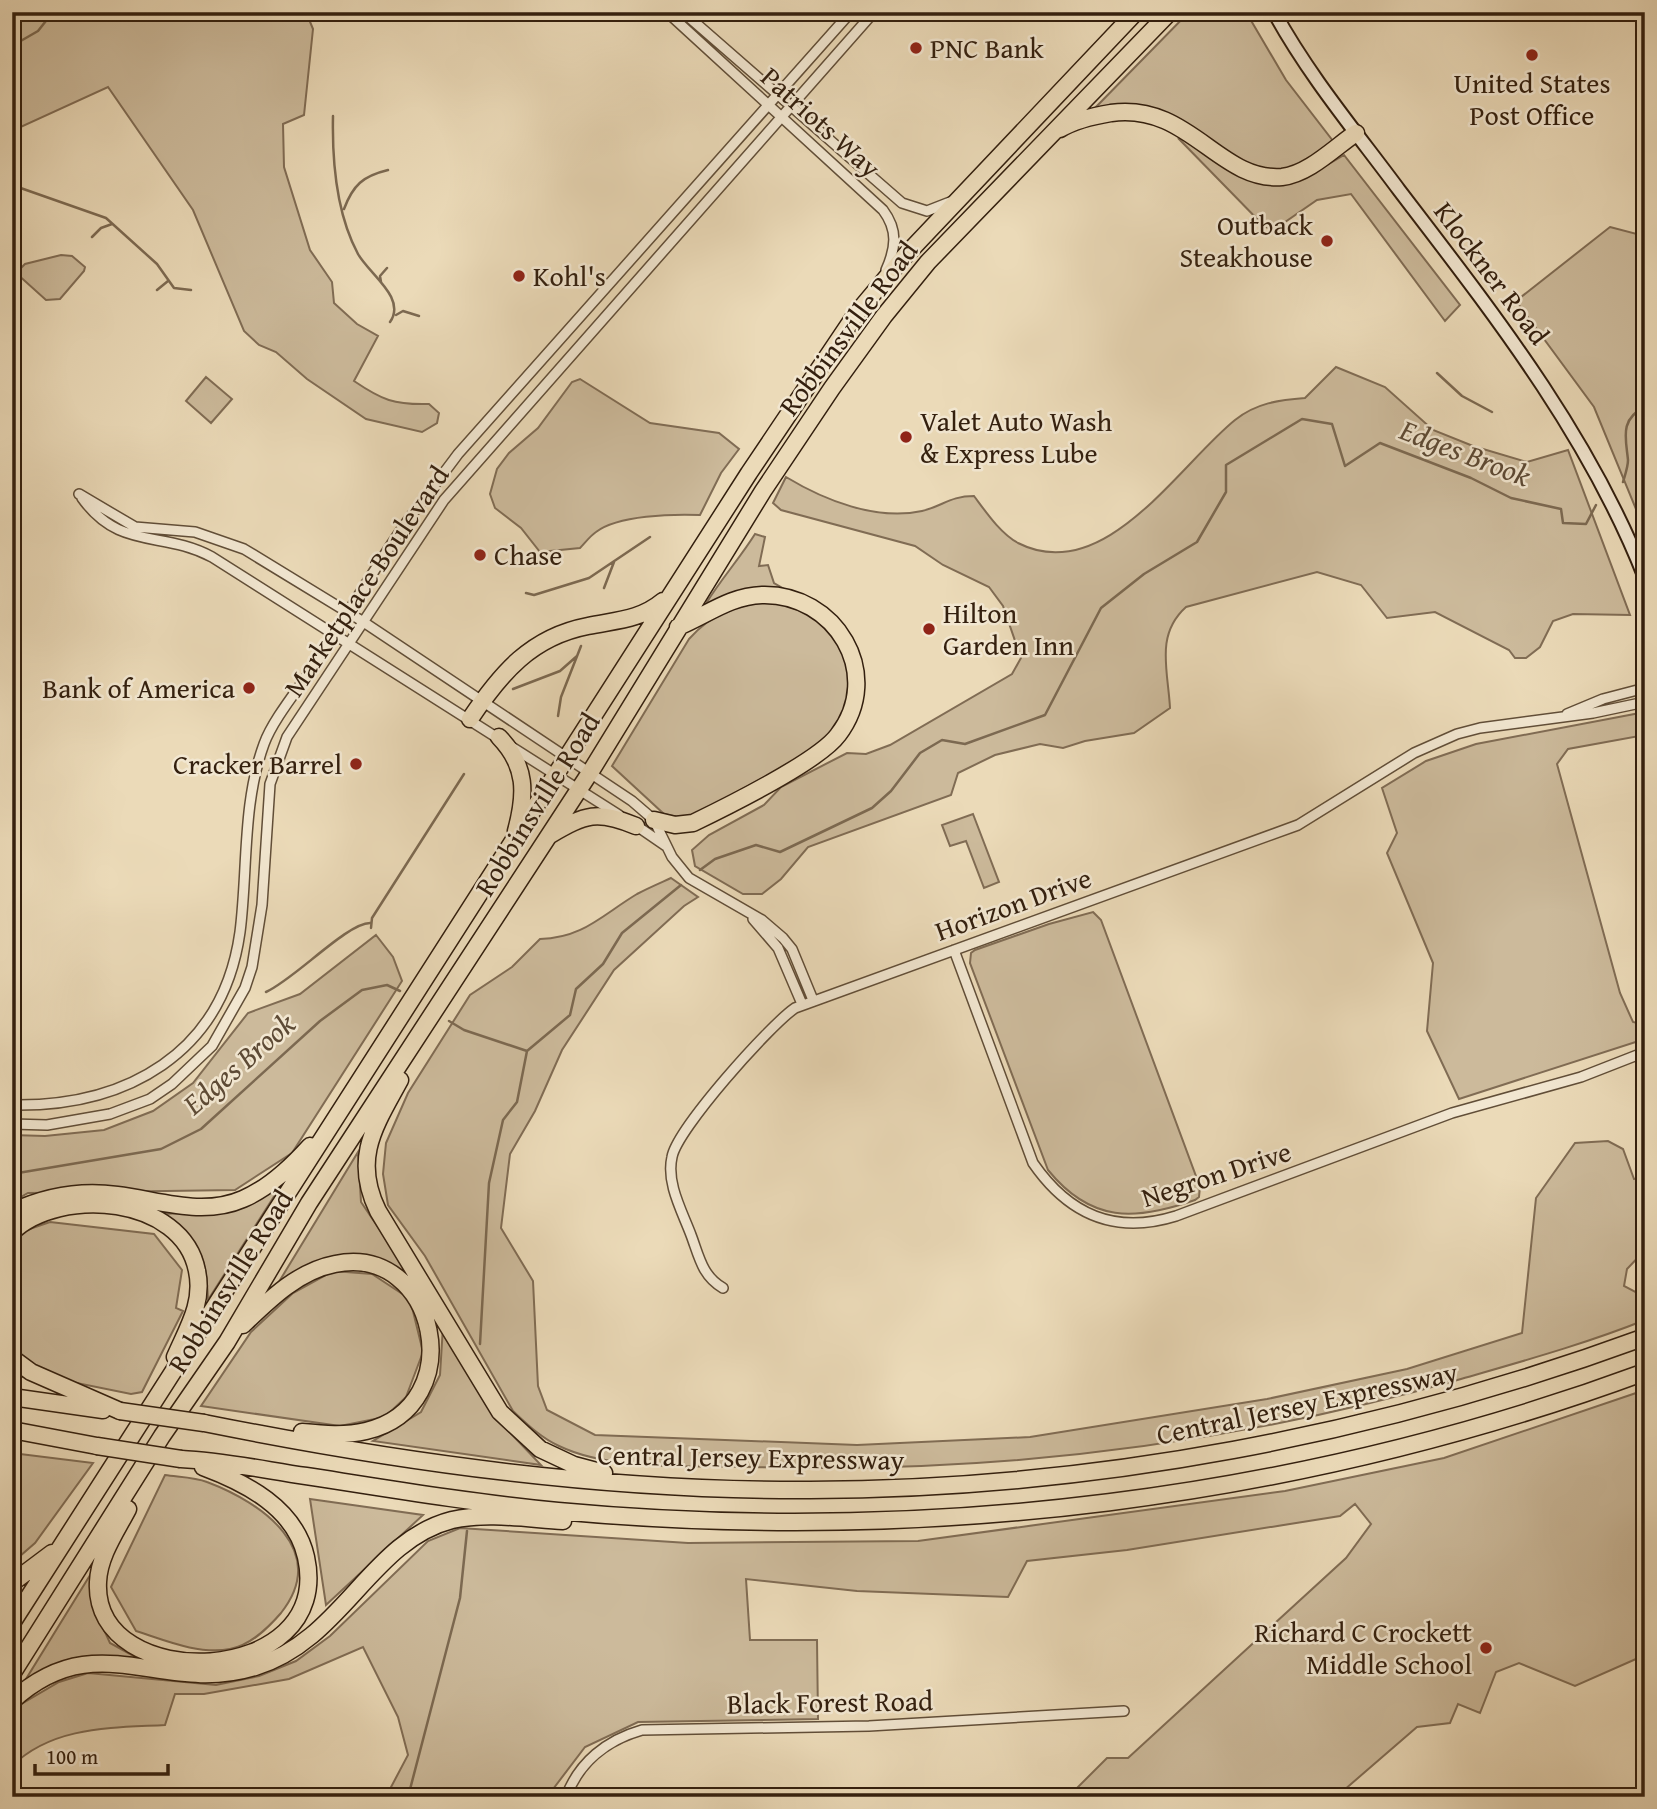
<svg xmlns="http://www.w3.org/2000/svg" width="1657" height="1809" viewBox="0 0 1657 1809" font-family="'Gentium Book Plus',serif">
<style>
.green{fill:#ccba9b;stroke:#806c54;stroke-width:2}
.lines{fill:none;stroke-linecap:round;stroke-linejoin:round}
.stream{stroke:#7c6951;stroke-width:2.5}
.street-casing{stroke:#614e38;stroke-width:12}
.secondary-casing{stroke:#331f0e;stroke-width:16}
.highway-casing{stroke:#331f0e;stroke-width:19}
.street{stroke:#f2e7d1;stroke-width:9}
.secondary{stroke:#f2e7d1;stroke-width:12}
.highway{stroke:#ebdab8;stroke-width:16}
.highway-bridge-casing{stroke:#331f0e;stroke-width:19;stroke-linecap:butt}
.highway-bridge{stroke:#ebdab8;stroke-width:16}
.poi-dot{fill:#8f2418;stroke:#f2e7d1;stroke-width:2.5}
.labels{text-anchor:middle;stroke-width:5;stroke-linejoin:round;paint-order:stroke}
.poi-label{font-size:28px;fill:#331f0e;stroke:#f2e7d1;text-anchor:start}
.street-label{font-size:28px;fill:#331f0e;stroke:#f2e7d1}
.water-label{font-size:30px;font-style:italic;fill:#5d4a35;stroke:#f2e7d1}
</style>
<rect width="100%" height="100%" fill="#ebdab8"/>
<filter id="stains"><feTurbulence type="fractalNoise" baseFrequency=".00286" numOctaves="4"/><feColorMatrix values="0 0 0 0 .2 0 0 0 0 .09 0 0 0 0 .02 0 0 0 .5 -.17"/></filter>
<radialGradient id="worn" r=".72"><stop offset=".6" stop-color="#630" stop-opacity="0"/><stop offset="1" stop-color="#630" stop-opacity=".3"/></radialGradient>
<path class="green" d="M 12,12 L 306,12 L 313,29 L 304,115 L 283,124 L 284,167 L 310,250 L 332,282 L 334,303 L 357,324 L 378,336 L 354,381 C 382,400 394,405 429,404 L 439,413 L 437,423 L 422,432 L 366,419 L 307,379 L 276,352 L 259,345 L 244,331 L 193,210 L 108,87 L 12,131 Z
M 1189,12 L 1246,12 L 1286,80 L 1333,141 C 1321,149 1310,159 1297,166 C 1256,188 1211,135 1178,119 C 1152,105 1121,109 1093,110 Z
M 1188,137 C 1257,185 1266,203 1344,155 L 1460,305 L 1445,321 L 1351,194 L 1317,200 L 1275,229 L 1265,227 L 1179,139 Z
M 1610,227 L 1637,234 L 1645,248 L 1645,531 L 1594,407 L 1516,301 Z
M 61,255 L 72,256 L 85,267 L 84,271 L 60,299 L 46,300 L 16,273 L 25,264 Z
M 1336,367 L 1385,387 L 1433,430 L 1473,446 L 1527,462 L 1568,450 L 1630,615 L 1573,614 L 1553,621 L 1540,647 L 1526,658 L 1515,658 L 1509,650 L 1435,612 L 1387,618 L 1361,585 L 1317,572 L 1186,607 C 1155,635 1168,670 1170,708 L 1134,733 L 1085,741 L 1063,748 L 1040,744 L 995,755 L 958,773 L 951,795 L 808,847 L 781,879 L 762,894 L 743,894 L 695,866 L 692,850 L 709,835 L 764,805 L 781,787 L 847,753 L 866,754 L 890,745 L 1012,674 L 1021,658 L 1003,606 L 989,587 L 943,565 L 915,546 L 781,510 L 773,503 L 786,477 C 824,500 876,521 922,511 C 943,506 950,496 974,496 C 986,512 1000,533 1018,543 C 1104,587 1179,465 1235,420 C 1256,403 1279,400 1305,398 Z
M 206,377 L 232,399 L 211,423 L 186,401 Z
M 580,379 L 650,423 L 719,433 L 739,449 L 721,473 L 700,515 C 673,514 618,515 596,532 C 590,536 585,543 580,548 L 540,552 L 521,528 L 495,508 L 490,494 L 497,469 L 509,453 L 538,428 L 572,382 Z
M 755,534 L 765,537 L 759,566 L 768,565 L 774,583 L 791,593 L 709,605 L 707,602 C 722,578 740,558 755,534 Z
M 775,601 L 819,618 L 848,658 L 849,701 L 836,729 L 814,750 L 688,819 L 664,814 L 612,766 L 689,639 C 714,611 739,604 775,601 Z
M 1645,712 L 1645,735 L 1568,749 L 1557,764 L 1620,993 L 1633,1022 L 1645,1025 L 1645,1039 L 1459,1099 L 1427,1031 L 1433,963 L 1387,853 L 1397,833 L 1382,788 L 1426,761 L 1476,744 Z
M 973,814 L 999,882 L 984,888 L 966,841 L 950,846 L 942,825 Z
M 671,878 L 698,897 L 684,906 L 614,970 L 562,1050 L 535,1111 L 510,1154 L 501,1228 L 533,1281 L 538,1386 L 547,1410 L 595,1435 L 857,1445 L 1030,1437 L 1267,1399 L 1407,1369 L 1522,1333 L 1536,1198 L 1575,1143 L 1608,1141 L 1623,1149 L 1634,1179 L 1645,1178 L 1645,1250 L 1627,1269 L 1624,1286 L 1641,1295 L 1645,1293 L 1645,1320 C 1585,1344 1523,1361 1461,1379 C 1230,1445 995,1474 755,1467 C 696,1465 613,1472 559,1446 C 541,1438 527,1424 513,1411 L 425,1256 L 388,1205 L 383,1174 L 386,1143 L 408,1093 L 470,995 L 512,967 L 540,939 C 583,938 602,915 637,894 C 648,888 660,883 671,878 Z
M 1093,912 L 1101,920 L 1200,1187 L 1199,1197 L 1195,1200 C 1135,1221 1091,1223 1048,1170 L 970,963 L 971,953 L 975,950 L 1049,924 Z
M 376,935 L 393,957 L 402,981 L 292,1153 L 235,1190 L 28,1193 L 12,1202 L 12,1135 L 45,1136 L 104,1130 L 153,1111 L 193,1083 L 248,1013 L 300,994 Z
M 358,1152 L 361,1202 L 411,1276 C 347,1250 337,1252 277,1285 Z
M 280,1187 L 208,1300 C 206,1251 199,1244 162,1214 L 233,1211 Z
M 50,1222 L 154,1234 L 182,1270 L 176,1308 L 183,1311 L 142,1392 L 131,1394 L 67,1381 L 60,1383 L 12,1375 L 12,1235 Z
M 333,1271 L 372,1274 L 410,1299 L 423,1352 L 406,1397 L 385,1417 L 340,1426 L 201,1406 L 251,1332 L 293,1293 Z
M 443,1326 L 496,1418 L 541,1465 L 373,1441 L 421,1412 L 440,1375 Z
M 1645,1390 L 1645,1655 L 1575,1686 L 1519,1663 L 1496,1672 L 1480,1713 L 1458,1704 L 1450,1723 L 1417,1727 L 1336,1797 L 1068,1797 L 1107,1758 L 1128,1758 L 1346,1558 L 1371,1524 L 1355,1504 L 1340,1516 L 1127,1550 L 1027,1561 L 1008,1597 L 857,1591 L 746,1579 L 750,1640 L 817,1640 L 818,1719 L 638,1722 L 585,1747 L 547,1797 L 331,1797 L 333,1792 L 390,1789 L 408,1755 L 398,1717 L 363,1647 L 289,1679 L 204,1694 L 175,1694 L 165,1725 C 111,1728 53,1726 12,1766 L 12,1714 L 18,1706 L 59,1682 L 88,1673 L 216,1685 L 259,1676 L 296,1661 L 330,1636 L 428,1541 L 460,1528 L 688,1543 L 918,1541 L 1285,1491 L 1444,1458 Z
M 12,1453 L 93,1463 L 35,1543 L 12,1563 Z
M 165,1475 C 179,1477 195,1477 207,1482 C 263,1503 330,1551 281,1613 C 268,1628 251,1645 230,1649 C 199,1655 164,1640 136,1631 L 111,1587 Z
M 310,1499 L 423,1515 L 326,1605 Z
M 92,1572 L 94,1608 L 110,1643 L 150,1665 L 93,1656 L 58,1666 L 26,1679 Z"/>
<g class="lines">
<path class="stream" d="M 12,46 L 38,31 L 53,12
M 333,116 C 332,162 336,213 358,254 C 369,274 407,298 390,322
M 12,185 L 106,218 L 157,264 L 174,288 L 191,290
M 344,209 C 353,185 363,176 388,170
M 92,237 L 101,228 L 112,224
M 381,282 L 380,276 L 387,268
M 157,290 L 168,281
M 396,315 L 403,311 L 419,316
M 1437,373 L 1462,396 L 1492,412
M 1623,482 C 1625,475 1628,467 1628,460 C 1626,439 1619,419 1645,407
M 604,588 L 614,562
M 526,593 L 534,595 L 589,578 L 650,537
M 513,689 L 560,671 L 577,656
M 558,716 L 561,697 L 581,646
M 700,870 L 715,859 L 756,845 L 780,852 L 872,808 L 891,791 L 920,753 L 942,740 L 965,744 L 1045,715 L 1101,608 L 1144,574 L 1197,542 L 1226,492 L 1226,465 L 1302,419 L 1332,424 L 1345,466 L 1380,443 L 1471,478 L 1511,498 L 1561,509 L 1563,523 L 1586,524 L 1596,505
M 371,928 L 372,918 L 464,774
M 266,992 C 295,979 347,923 370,923
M 449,1021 L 464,1030 L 527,1051
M 527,1051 L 570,1015 L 576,989 L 603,964 L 622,933 L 681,885
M 12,1174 L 161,1149 L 201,1129 L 320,1021 L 362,990 L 387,985 L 400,991
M 480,1344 L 489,1183 L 503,1120 L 517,1102 L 527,1051
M 408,1797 L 460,1598 L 467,1531"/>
<defs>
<path id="street" d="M 667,12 L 883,210 C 898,230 896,248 886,270
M 683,12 L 902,203 L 927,211 L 950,202
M 79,494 L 135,527 L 195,532 L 244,549 L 362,621 L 632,801 L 654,820 L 672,857 L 689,878 L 762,920 L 783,938 L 792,949 L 813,1000
M 82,498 C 120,551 162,530 212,557 L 619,815
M 1567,714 L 1603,699 L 1645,688
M 634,824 L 666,846
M 753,919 L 778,948 L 802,1004
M 954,950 L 1033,1163 C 1069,1215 1115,1235 1176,1216 L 1452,1113 L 1581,1077 L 1645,1052
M 12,1105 C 126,1107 223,1054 240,932 C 248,870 242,804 264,744 C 273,719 300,687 315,664 C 344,620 371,574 401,530 C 419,504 439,480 458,454 L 851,12
M 12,1124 L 47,1125 L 110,1114 L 150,1099 L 172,1084 L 212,1046 L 245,988 L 252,967 L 262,905 L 270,784 L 287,737 L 444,500 L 874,12
M 723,1288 C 702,1276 699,1256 691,1235 C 682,1211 666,1183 672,1157 C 677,1129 769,1026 795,1008 L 1298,825 L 1414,753 L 1457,734 L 1480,728 L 1593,713 L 1645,702
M 566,1797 C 579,1762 607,1740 642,1730 L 869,1726 L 1124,1711"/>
<path id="secondary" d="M 1274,12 C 1309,76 1356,132 1399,190 C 1493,313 1588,433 1645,578"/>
<path id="highway" d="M 1060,129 C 1075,120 1093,116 1111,113 C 1189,102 1219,182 1282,177 C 1309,174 1335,147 1356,133
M 470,719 C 501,673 531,637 588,626 C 617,620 640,620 663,601
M 499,737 C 527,766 526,794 516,831
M 654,820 L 675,825 L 693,823 C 726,807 819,761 838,735 C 885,674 835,593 762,595 C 730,596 707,615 678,627
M 550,835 C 586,814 597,810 636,826
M 400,1080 C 375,1126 352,1158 378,1211 L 500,1412 L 540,1449 L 574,1465 L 604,1473
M 12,1212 C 44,1197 81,1190 117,1195 C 159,1200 202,1217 243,1199 C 269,1188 292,1166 310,1146
M 12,1232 C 60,1186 183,1196 197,1271 C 204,1303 187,1329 175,1357
M 243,1325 C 269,1300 298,1271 335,1264 C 437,1243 472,1406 366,1431 C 345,1436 323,1434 302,1432
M 12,1358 L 31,1372 L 120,1411
M 12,1397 L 103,1410
M 204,1423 C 403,1463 606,1491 810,1490 C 1094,1489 1378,1435 1645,1337
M 12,1430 L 97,1446
M 181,1459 C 223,1461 265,1470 306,1476 C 390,1489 474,1503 558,1511 C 925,1545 1298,1500 1645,1372
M 128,1509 C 116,1532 99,1556 98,1582 C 92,1696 335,1688 306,1557 C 295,1508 246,1483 203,1467
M 12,1583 L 52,1553
M 12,1623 L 749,473 L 856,314 L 903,258 L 1136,12
M 12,1674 L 162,1436 L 227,1342 L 309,1203 L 591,771 L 763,491 L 832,388 L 884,316 L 928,262 L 1170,12
M 12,1701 C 97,1623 161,1696 255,1667 C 343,1640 370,1541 452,1520 C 487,1512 528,1519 563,1521"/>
</defs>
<use href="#street" class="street-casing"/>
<use href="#secondary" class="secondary-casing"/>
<use href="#highway" class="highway-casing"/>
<use href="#street" class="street"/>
<use href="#secondary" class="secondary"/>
<use href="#highway" class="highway"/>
<defs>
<path id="highway-bridge" d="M 120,1411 L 204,1423
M 97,1446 L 181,1459"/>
</defs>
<use href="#highway-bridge" class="highway-bridge-casing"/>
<use href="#highway-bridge" class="highway-bridge"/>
</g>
<g class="poi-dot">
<circle cx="916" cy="48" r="7"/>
<circle cx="1532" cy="55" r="7"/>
<circle cx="1327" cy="241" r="7"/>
<circle cx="519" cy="276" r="7"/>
<circle cx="906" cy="437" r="7"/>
<circle cx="480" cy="555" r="7"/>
<circle cx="929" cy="629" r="7"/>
<circle cx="249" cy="688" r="7"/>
<circle cx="356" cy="764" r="7"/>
<circle cx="1486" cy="1648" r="7"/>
</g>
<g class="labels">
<g class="poi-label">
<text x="930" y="58">PNC Bank</text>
<text x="1532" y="93" text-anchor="middle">United States<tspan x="1532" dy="32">Post Office</tspan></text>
<text x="1313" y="235" text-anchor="end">Outback<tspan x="1313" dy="32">Steakhouse</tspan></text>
<text x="533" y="286">Kohl's</text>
<text x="920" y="431">Valet Auto Wash<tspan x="920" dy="32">&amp; Express Lube</tspan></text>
<text x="494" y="565">Chase</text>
<text x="943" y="623">Hilton<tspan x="943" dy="32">Garden Inn</tspan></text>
<text x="235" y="698" text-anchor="end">Bank of America</text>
<text x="342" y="774" text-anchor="end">Cracker Barrel</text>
<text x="1472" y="1642" text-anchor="end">Richard C Crockett<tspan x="1472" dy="32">Middle School</tspan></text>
</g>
<g class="street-label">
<text transform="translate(821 122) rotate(42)" y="10">Patriots Way</text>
<text transform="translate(1492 273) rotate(53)" y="10">Klockner Road</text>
<text transform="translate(848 328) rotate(-53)" y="10">Robbinsville Road</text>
<text transform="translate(366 581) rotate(-56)" y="10">Marketplace Boulevard</text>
<text transform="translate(537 804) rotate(-58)" y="10">Robbinsville Road</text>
<text transform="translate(1013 904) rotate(-20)" y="10">Horizon Drive</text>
<text transform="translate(1216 1174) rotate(-18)" y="10">Negron Drive</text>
<text transform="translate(230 1281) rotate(-58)" y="10">Robbinsville Road</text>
<text transform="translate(1307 1403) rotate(-12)" y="10">Central Jersey Expressway</text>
<text transform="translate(751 1457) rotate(1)" y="10">Central Jersey Expressway</text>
<text transform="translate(830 1702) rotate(-1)" y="10">Black Forest Road</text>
</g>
<g class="water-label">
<text transform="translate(1465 453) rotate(21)" y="10">Edges Brook</text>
<text transform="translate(239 1064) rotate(-41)" y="10">Edges Brook</text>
</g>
</g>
<rect width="1657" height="1809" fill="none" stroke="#ebdab8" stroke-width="42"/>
<rect x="14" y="14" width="1629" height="1781" fill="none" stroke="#331f0e" stroke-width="3.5"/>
<rect x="21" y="21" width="1615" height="1767" fill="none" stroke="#331f0e" stroke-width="2"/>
<path d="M35 1764v10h133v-10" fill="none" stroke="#331f0e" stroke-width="3.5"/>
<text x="46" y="1764" font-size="21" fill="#331f0e" stroke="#f2e7d1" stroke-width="5" paint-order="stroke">100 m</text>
<rect width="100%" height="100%" filter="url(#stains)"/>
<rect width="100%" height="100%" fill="url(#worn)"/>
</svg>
